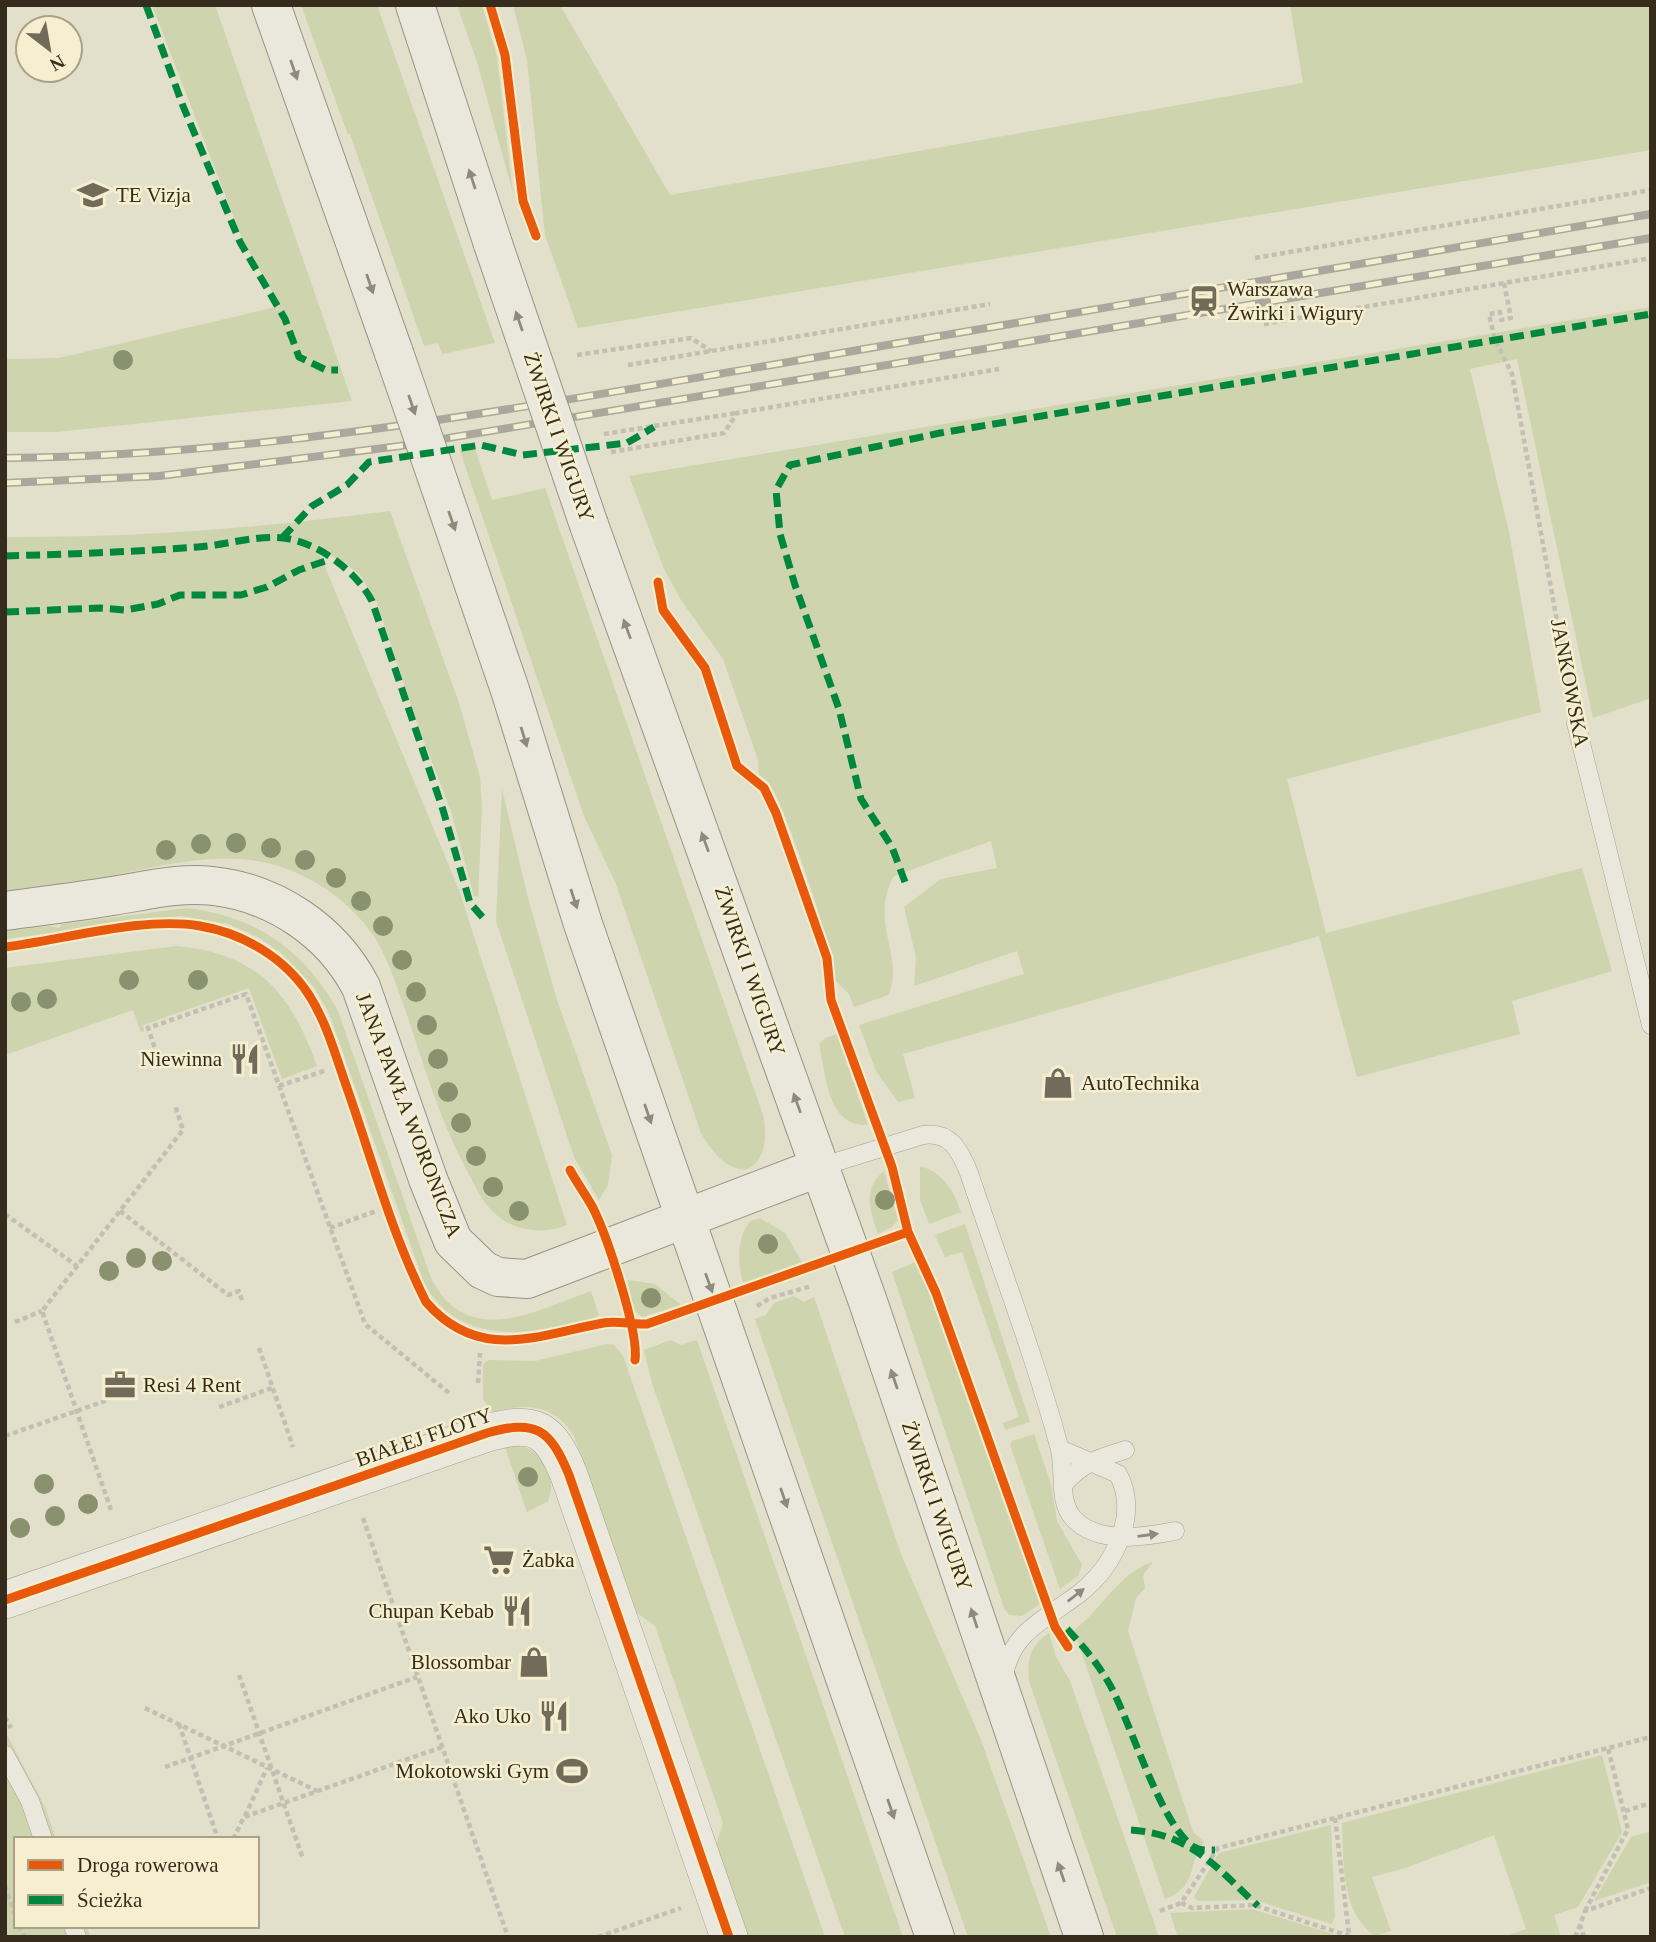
<svg xmlns="http://www.w3.org/2000/svg" width="1656" height="1942" viewBox="0 0 1656 1942" font-family="'Times New Roman',serif">
<style>
.green{fill:#ced4ad}
.lines{fill:none;stroke-linecap:round;stroke-linejoin:round}
.lane-casing{stroke:#a7a294;stroke-width:19}
.street-casing{stroke:#a7a294;stroke-width:38}
.secondary-casing{stroke:#979384;stroke-width:40}
.path{stroke:#c3c0b3;stroke-width:4.5;stroke-dasharray:5 3.5;stroke-linecap:butt}
.lane{stroke:#eae8dc;stroke-width:18}
.street{stroke:#eae8dc;stroke-width:37}
.secondary{stroke:#eae8dc;stroke-width:38}
.rail-casing{stroke:#aaa79c;stroke-width:8}
.rail{stroke:#f5efd0;stroke-width:5;stroke-dasharray:16;stroke-linecap:butt}
.secondary-bridge-casing{stroke:#979384;stroke-width:40;stroke-linecap:butt}
.secondary-bridge{stroke:#eae8dc;stroke-width:38}
.quiet{stroke:#00873e;stroke-width:7;stroke-dasharray:14 7;stroke-linecap:butt}
.cycleway-casing{stroke:#f5efd0;stroke-width:13}
.cycleway{stroke:#e8590c;stroke-width:9}
.tree{fill:#89916e}
.oneway{fill:#908a7c}
.labels{text-anchor:middle;stroke-width:5;stroke-linejoin:round;paint-order:stroke}
.poi-label{font-size:21px;fill:#362c1d;stroke:#f5efd0;text-anchor:start}
.street-label{font-size:21px;fill:#362c1d;stroke:#f5efd0}
</style>
<rect width="100%" height="100%" fill="#e2dfca"/>
<path class="green" d="M 152,5 L 215,5 L 352,401 L 57,432 L 5,432 L 5,359 L 59,358 L 280,306 L 243,241 Z
M 301,5 L 377,5 L 495,343 L 442,354 L 438,343 L 424,346 L 350,134 L 348,135 Z
M 457,5 L 482,5 L 497,57 L 513,193 L 477,62 Z
M 513,5 L 560,5 L 670,195 L 1303,83 L 1290,5 L 1651,5 L 1651,150 L 578,328 L 545,235 L 527,60 Z
M 1651,307 L 1651,698 L 1593,718 L 1517,359 L 1470,369 L 1509,532 L 1541,712 L 1287,779 L 1326,933 L 1582,868 L 1612,971 L 1512,1001 L 1520,1034 L 1357,1077 L 1319,936 L 903,1054 L 915,1098 L 898,1102 L 876,1071 L 859,1025 L 1024,974 L 1017,951 L 914,986 L 916,957 L 904,907 L 941,879 L 997,868 L 991,841 L 894,876 C 868,921 906,959 888,995 L 854,1007 L 849,994 L 833,978 C 836,953 789,822 776,795 C 772,787 767,779 759,775 L 758,760 L 723,659 L 681,600 L 664,569 L 629,476 Z
M 475,449 L 492,500 L 545,488 L 763,1115 C 767,1134 767,1160 747,1169 C 726,1171 711,1150 701,1133 L 616,884 L 584,816 L 460,451 Z
M 390,511 L 459,703 L 480,777 L 482,808 L 478,897 L 474,896 L 451,811 L 418,726 L 377,602 L 360,575 L 344,562 L 318,550 L 459,890 L 567,1225 C 543,1235 513,1231 493,1212 C 481,1200 474,1183 465,1167 C 439,1118 423,1062 405,1009 C 396,985 388,958 374,936 C 353,906 322,882 287,869 C 222,844 150,870 84,881 C 58,886 31,888 5,891 L 5,537 C 134,538 262,528 390,511 Z
M 502,789 L 528,898 L 557,1000 L 612,1155 L 608,1185 L 599,1200 L 574,1157 L 496,921 Z
M 187,908 C 256,916 305,951 338,1011 L 431,1278 C 467,1350 535,1311 591,1291 L 599,1315 C 590,1322 575,1323 564,1326 C 510,1338 449,1336 423,1280 L 329,1013 L 314,987 L 281,953 L 260,938 L 228,924 L 181,916 L 5,939 L 5,931 L 49,926 L 59,928 L 62,924 Z
M 177,946 C 258,954 291,993 317,1066 L 282,1079 L 249,988 L 143,1025 L 144,1031 L 141,1032 L 133,1010 L 5,1055 L 5,968 Z
M 837,1034 L 868,1125 C 827,1127 826,1074 819,1044 L 825,1038 Z
M 920,1166 C 944,1173 953,1190 961,1212 L 929,1224 L 920,1200 Z
M 884,1171 L 898,1220 L 892,1227 L 878,1234 C 870,1211 862,1189 884,1171 Z
M 760,1218 L 785,1233 L 802,1262 L 743,1283 C 738,1264 736,1236 751,1221 Z
M 965,1224 L 1030,1422 L 1005,1430 L 1003,1423 L 1019,1417 L 962,1252 L 945,1257 L 935,1235 Z
M 915,1262 L 935,1303 L 1040,1604 L 1022,1616 L 1009,1615 L 1004,1608 L 892,1272 Z
M 627,1280 L 655,1284 L 681,1305 L 642,1317 L 634,1310 Z
M 794,1296 L 804,1302 L 814,1297 L 901,1554 L 981,1740 L 1051,1937 L 968,1937 L 755,1319 L 766,1315 L 774,1303 Z
M 671,1340 L 681,1345 L 697,1340 L 903,1937 L 845,1937 L 652,1383 L 644,1350 Z
M 607,1344 L 614,1345 L 623,1356 L 825,1937 L 748,1937 L 716,1845 L 723,1823 L 655,1626 L 636,1612 L 574,1436 C 554,1404 526,1403 493,1412 L 483,1399 L 483,1364 L 489,1360 L 535,1361 Z
M 1034,1434 L 1051,1484 L 1057,1521 L 1082,1565 L 1078,1576 L 1060,1589 L 1010,1445 L 1012,1441 Z
M 518,1446 C 543,1449 558,1478 548,1501 L 527,1512 L 505,1447 Z
M 1153,1562 L 1143,1575 L 1145,1588 L 1136,1598 L 1128,1631 L 1193,1832 L 1204,1842 C 1187,1864 1198,1887 1165,1899 L 1074,1630 C 1101,1611 1120,1571 1153,1562 Z
M 1049,1633 L 1056,1657 L 1070,1681 L 1159,1937 L 1117,1937 L 1029,1681 C 1027,1660 1030,1645 1049,1633 Z
M 5,1731 L 45,1807 L 56,1839 L 16,1839 L 16,1926 L 87,1926 L 90,1937 L 5,1937 Z
M 1602,1755 L 1622,1832 L 1578,1907 L 1554,1915 L 1561,1937 L 1503,1937 L 1526,1929 L 1494,1835 L 1405,1868 L 1372,1877 L 1391,1931 L 1375,1936 C 1340,1912 1344,1861 1342,1823 Z
M 1331,1825 L 1335,1917 L 1332,1924 L 1254,1900 L 1198,1901 L 1194,1897 L 1219,1853 Z
M 1651,1831 L 1651,1882 L 1594,1901 L 1631,1837 Z
M 1252,1909 L 1336,1935 L 1336,1937 L 1178,1937 L 1170,1913 Z"/>
<g class="lines">
<defs>
<path id="lane" d="M 1576,723 L 1651,1025
M 820,1167 L 923,1135 C 950,1131 960,1150 969,1173 C 999,1263 1034,1354 1059,1446 C 1066,1468 1057,1500 1073,1518 C 1097,1545 1145,1537 1175,1531
M 1063,1485 C 1081,1463 1099,1458 1125,1450
M 1003,1678 C 1007,1661 1012,1648 1024,1635 C 1040,1619 1062,1607 1080,1593 C 1114,1566 1140,1515 1118,1474 L 1060,1449
M 5,1755 L 30,1801 L 43,1839
M 73,1926 L 77,1937"/>
<path id="street" d="M 5,1600 L 487,1433 C 536,1419 550,1429 569,1475 L 729,1937"/>
<path id="secondary" d="M 271,5 L 394,353
M 415,5 L 493,244
M 430,457 L 510,690 L 583,924 L 935,1937
M 589,525 L 867,1299 L 1084,1937
M 5,911 C 41,906 76,902 112,896 C 145,891 179,882 213,886 C 275,893 332,931 361,987 L 428,1179 L 453,1241 L 483,1270 L 498,1277 L 527,1279 L 820,1167"/>
</defs>
<use href="#lane" class="lane-casing"/>
<use href="#street" class="street-casing"/>
<use href="#secondary" class="secondary-casing"/>
<path class="path" d="M 1255,258 L 1651,190
M 1504,283 L 1511,318 L 1501,320 L 1500,312 L 1489,314 L 1495,340 L 1512,374 L 1571,698
M 1264,324 L 1651,258
M 577,355 L 691,338 L 711,351
M 628,365 L 990,304
M 604,434 L 737,413
M 611,452 L 724,433 L 737,413 L 999,369
M 160,1063 L 148,1028 L 246,994 L 365,1324 L 449,1393
M 279,1086 L 327,1070
M 120,1211 L 228,1295 L 239,1291 L 243,1303
M 5,1214 L 77,1266
M 330,1228 L 376,1211
M 757,1306 L 770,1298 L 812,1286
M 15,1322 L 42,1311
M 259,1348 L 293,1447
M 478,1383 L 480,1353
M 219,1407 L 272,1388
M 5,1436 L 108,1400
M 111,1510 L 42,1311 L 183,1130 L 175,1105
M 363,1518 L 508,1937
M 239,1675 L 303,1859
M 145,1708 L 317,1791
M 5,1717 L 11,1728
M 179,1724 L 218,1839
M 165,1767 L 417,1677
M 1625,1811 L 1651,1803
M 245,1816 L 267,1768
M 1335,1818 L 1349,1935
M 233,1839 L 244,1817 L 442,1747
M 5,1886 L 16,1918
M 1181,1903 L 1192,1908 L 1254,1905 L 1349,1936
M 1160,1911 L 1181,1903 L 1218,1848 L 1651,1737
M 1585,1911 L 1628,1829 L 1608,1748
M 19,1926 L 24,1937
M 598,1937 L 681,1908
M 1575,1937 L 1580,1926
M 1584,1937 L 1580,1925 L 1585,1911 L 1651,1888"/>
<use href="#lane" class="lane"/>
<use href="#street" class="street"/>
<use href="#secondary" class="secondary"/>
<defs>
<path id="rail" d="M 5,458 C 264,456 523,407 777,364 C 1068,314 1359,264 1651,214
M 5,483 L 159,476 L 400,446 L 1651,238"/>
</defs>
<use href="#rail" class="rail-casing"/>
<use href="#rail" class="rail"/>
<defs>
<path id="secondary-bridge" d="M 493,244 L 589,525
M 394,353 L 430,457"/>
</defs>
<use href="#secondary-bridge" class="secondary-bridge-casing"/>
<use href="#secondary-bridge" class="secondary-bridge"/>
<path class="quiet" d="M 146,5 L 183,106 L 240,242 L 285,319 L 299,357 L 326,370 L 338,370
M 282,538 L 312,506 L 347,485 L 369,462 L 481,445 L 523,455 L 627,443 L 654,427
M 5,556 C 70,554 134,552 198,547 C 225,545 256,535 283,538 C 318,542 356,571 372,601 L 443,810 L 470,903 L 485,920
M 5,612 L 99,608 L 125,610 L 158,604 L 180,595 L 241,595 L 267,587 L 299,570 L 331,559
M 905,882 L 892,847 L 861,799 L 839,709 L 795,585 L 780,534 L 776,490 L 790,465 L 940,433 L 1651,314
M 1067,1629 C 1084,1647 1098,1664 1110,1685 C 1131,1723 1161,1826 1194,1847 C 1200,1851 1208,1850 1215,1850
M 1131,1830 C 1191,1834 1217,1868 1258,1906"/>
<defs>
<path id="cycleway" d="M 490,5 L 505,55 L 523,201 L 536,236
M 658,582 L 663,610 L 705,668 L 737,766 L 764,788 L 776,813 L 827,958 L 831,1000 L 892,1167 L 908,1232 L 936,1293 L 1055,1627 L 1068,1647
M 5,947 C 63,940 144,916 200,926 C 243,933 285,958 309,995 C 327,1023 336,1057 347,1088 C 372,1159 392,1235 426,1302 C 479,1363 538,1335 603,1323 C 617,1320 633,1325 647,1324 L 908,1232
M 570,1170 C 577,1183 586,1195 593,1208 C 607,1236 639,1332 635,1360
M 5,1600 L 487,1433 C 536,1419 550,1429 569,1475 L 729,1937"/>
</defs>
<use href="#cycleway" class="cycleway-casing"/>
<use href="#cycleway" class="cycleway"/>
</g>
<g class="tree">
<circle cx="123" cy="360" r="10"/>
<circle cx="236" cy="843" r="10"/>
<circle cx="201" cy="844" r="10"/>
<circle cx="271" cy="848" r="10"/>
<circle cx="166" cy="850" r="10"/>
<circle cx="305" cy="860" r="10"/>
<circle cx="336" cy="878" r="10"/>
<circle cx="361" cy="901" r="10"/>
<circle cx="383" cy="926" r="10"/>
<circle cx="402" cy="960" r="10"/>
<circle cx="129" cy="980" r="10"/>
<circle cx="198" cy="980" r="10"/>
<circle cx="416" cy="992" r="10"/>
<circle cx="47" cy="999" r="10"/>
<circle cx="21" cy="1002" r="10"/>
<circle cx="427" cy="1025" r="10"/>
<circle cx="438" cy="1059" r="10"/>
<circle cx="448" cy="1092" r="10"/>
<circle cx="461" cy="1123" r="10"/>
<circle cx="476" cy="1156" r="10"/>
<circle cx="493" cy="1187" r="10"/>
<circle cx="885" cy="1200" r="10"/>
<circle cx="519" cy="1211" r="10"/>
<circle cx="768" cy="1244" r="10"/>
<circle cx="136" cy="1258" r="10"/>
<circle cx="162" cy="1261" r="10"/>
<circle cx="109" cy="1271" r="10"/>
<circle cx="651" cy="1298" r="10"/>
<circle cx="528" cy="1477" r="10"/>
<circle cx="44" cy="1484" r="10"/>
<circle cx="88" cy="1504" r="10"/>
<circle cx="55" cy="1516" r="10"/>
<circle cx="20" cy="1528" r="10"/>
</g>
<defs><path id="oneway-solid" d="M-6-.8H1V-3.2L6.5 0L1 3.2V.8H-6Z" transform="scale(1.75)"/></defs>
<g class="oneway">
<use href="#oneway-solid" transform="translate(294 70) rotate(71)"/>
<use href="#oneway-solid" transform="translate(472 179) rotate(-108)"/>
<use href="#oneway-solid" transform="translate(370 284) rotate(71)"/>
<use href="#oneway-solid" transform="translate(519 321) rotate(-109)"/>
<use href="#oneway-solid" transform="translate(412 405) rotate(71)"/>
<use href="#oneway-solid" transform="translate(452 521) rotate(71)"/>
<use href="#oneway-solid" transform="translate(627 629) rotate(-110)"/>
<use href="#oneway-solid" transform="translate(524 737) rotate(73)"/>
<use href="#oneway-solid" transform="translate(705 842) rotate(-110)"/>
<use href="#oneway-solid" transform="translate(574 899) rotate(72)"/>
<use href="#oneway-solid" transform="translate(797 1103) rotate(-110)"/>
<use href="#oneway-solid" transform="translate(648 1114) rotate(71)"/>
<use href="#oneway-solid" transform="translate(709 1283) rotate(70)"/>
<use href="#oneway-solid" transform="translate(894 1379) rotate(-109)"/>
<use href="#oneway-solid" transform="translate(784 1498) rotate(71)"/>
<use href="#oneway-solid" transform="translate(1148 1535) rotate(-8)"/>
<use href="#oneway-solid" transform="translate(1076 1595) rotate(-38)"/>
<use href="#oneway-solid" transform="translate(974 1618) rotate(-108)"/>
<use href="#oneway-solid" transform="translate(891 1809) rotate(71)"/>
<use href="#oneway-solid" transform="translate(1061 1872) rotate(-109)"/>
</g>
<defs>
<symbol id="school-bare" viewBox="-9 -9 18 18"><path d="M0-5L7-2L0 1L-7-2ZM-4 1L0 2.5L4 1V4Q0 6-4 4Z" fill="#726b5a" stroke="#f5efd0" stroke-width="2.5" paint-order="stroke"/></symbol>
<symbol id="station-bare" viewBox="-9 -9 18 18"><path d="M-3-6H3Q5-6 5-4V2Q5 4 3 4L4.5 6H3L1.5 4h-3L-3 6H-4.5L-3 4Q-5 4-5 2V-4Q-5-6-3-6ZM-3.5-4v3h7v-3ZM-3.5 1v1.5H-2V1ZM2 1v1.5H3.5V1Z" fill="#726b5a" stroke="#f5efd0" stroke-width="2.5" paint-order="stroke"/></symbol>
<symbol id="restaurant-bare" viewBox="-9 -9 18 18"><path d="M-5-6h1v4h1v-4h1v4h1v-4h1v5L-1.5 .5V6h-2V.5L-5-1ZM5-6V6H3V1.5H1.5Q1.5-4 5-6Z" fill="#726b5a" stroke="#f5efd0" stroke-width="2.5" paint-order="stroke"/></symbol>
<symbol id="shop-bare" viewBox="-9 -9 18 18"><path d="M-5-2.5h2.3a2.7 3.5 0 0 1 5.4 0H5L5.5 6h-11ZM-1.5-2.5h3a1.5 2.3 0 0 0-3 0Z" fill="#726b5a" stroke="#f5efd0" stroke-width="2.5" paint-order="stroke"/></symbol>
<symbol id="office-bare" viewBox="-9 -9 18 18"><path d="M-6-3h4V-5.5h4V-3h4V5H-6ZM-1-4.5V-3h2v-1.5ZM-6 0V1H6V0Z" fill="#726b5a" stroke="#f5efd0" stroke-width="2.5" paint-order="stroke"/></symbol>
<symbol id="supermarket-bare" viewBox="-9 -9 18 18"><path d="M-6-5.5h2.5l.6 2H6L4.5 2H-2.5L-4.4-4H-6ZM-1.5 3.2a1.3 1.3 0 1 0 .1 0ZM3 3.2a1.3 1.3 0 1 0 .1 0Z" fill="#726b5a" stroke="#f5efd0" stroke-width="2.5" paint-order="stroke"/></symbol>
<symbol id="stadium-bare" viewBox="-9 -9 18 18"><path d="M0-5a6.5 5 0 1 0 0 10a6.5 5 0 1 0 0-10ZM-3.5-1.8h7v3.6h-7Z" fill="#726b5a" stroke="#f5efd0" stroke-width="2.5" paint-order="stroke"/></symbol>
</defs>
<g fill-rule="evenodd">
<use href="#school-bare" x="71" y="173" width="44" height="44"/>
<use href="#station-bare" x="1182" y="279" width="44" height="44"/>
<use href="#restaurant-bare" x="223" y="1037" width="44" height="44"/>
<use href="#shop-bare" x="1036" y="1061" width="44" height="44"/>
<use href="#office-bare" x="98" y="1363" width="44" height="44"/>
<use href="#supermarket-bare" x="477" y="1538" width="44" height="44"/>
<use href="#restaurant-bare" x="495" y="1589" width="44" height="44"/>
<use href="#shop-bare" x="512" y="1640" width="44" height="44"/>
<use href="#restaurant-bare" x="532" y="1694" width="44" height="44"/>
<use href="#stadium-bare" x="550" y="1749" width="44" height="44"/>
</g>
<g class="labels">
<g class="poi-label">
<text x="116" y="202">TE Vizja</text>
<text x="1227" y="296">Warszawa<tspan x="1227" dy="24">Żwirki i Wigury</tspan></text>
<text x="222" y="1066" text-anchor="end">Niewinna</text>
<text x="1081" y="1090">AutoTechnika</text>
<text x="143" y="1392">Resi 4 Rent</text>
<text x="522" y="1567">Żabka</text>
<text x="494" y="1618" text-anchor="end">Chupan Kebab</text>
<text x="511" y="1669" text-anchor="end">Blossombar</text>
<text x="531" y="1723" text-anchor="end">Ako Uko</text>
<text x="549" y="1778" text-anchor="end">Mokotowski Gym</text>
</g>
<g class="street-label">
<text transform="translate(559 437) rotate(71)" y="7">ŻWIRKI I WIGURY</text>
<text transform="translate(1570 683) rotate(79)" y="7">JANKOWSKA</text>
<text transform="translate(750 971) rotate(71)" y="7">ŻWIRKI I WIGURY</text>
<text transform="translate(409 1115) rotate(69)" y="7">JANA PAWŁA WORONICZA</text>
<text transform="translate(424 1437) rotate(-19)" y="7">BIAŁEJ FLOTY</text>
<text transform="translate(937 1506) rotate(71)" y="7">ŻWIRKI I WIGURY</text>
</g>
</g>
<rect width="1656" height="1942" fill="none" stroke="#362c1d" stroke-width="14"/>
<rect x="14" y="1837" width="245" height="91" fill="#f5efd0" stroke="#a9a188" stroke-width="2"/>
<rect x="28" y="1860" width="35" height="10" fill="#e8590c" stroke="#a9a188" stroke-width="2"/>
<text x="77" y="1872" font-size="21" fill="#362c1d">Droga rowerowa</text>
<rect x="28" y="1895" width="35" height="10" fill="#00873e" stroke="#a9a188" stroke-width="2"/>
<text x="77" y="1907" font-size="21" fill="#362c1d">Ścieżka</text>
<g transform="translate(49 49) rotate(149)"><circle r="33" fill="#f5efd0" stroke="#a9a188" stroke-width="2"/>
<path d="M0-5L12 26L0 18L-12 26Z" fill="#726b5a"/>
<text y="-10" font-size="19" font-weight="bold" text-anchor="middle" fill="#362c1d">N</text>
</g>
</svg>
